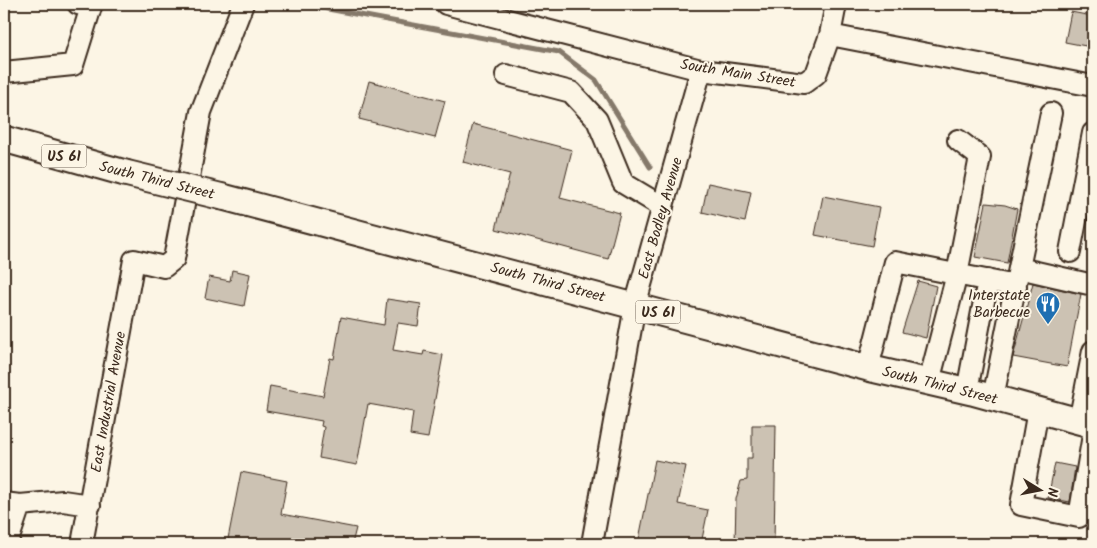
<svg xmlns="http://www.w3.org/2000/svg" width="1097" height="548" viewBox="0 0 1097 548" font-family="Kalam,sans-serif">
<style>
.lines{fill:none;stroke-linecap:round;stroke-linejoin:round}
.stream{stroke:#85796b;stroke-width:5}
.building{fill:#ccc2b3;stroke:#3b2a1e}
.minor-casing{stroke:#3b2a1e;stroke-width:24}
.major-casing{stroke:#3b2a1e;stroke-width:29}
.minor{stroke:#fcf5e5;stroke-width:20}
.major{stroke:#fcf5e5;stroke-width:25}
.major-bridge-casing{stroke:#3b2a1e;stroke-width:29;stroke-linecap:butt}
.major-bridge{stroke:#fcf5e5;stroke-width:25}
.labels{text-anchor:middle;stroke-width:4;stroke-linejoin:round;paint-order:stroke}
.shield{fill:#fcf5e5;stroke:#75675a;stroke-width:1}
.shield-label{font-size:14px;font-weight:bold;fill:#3b2a1e}
.street-label{font-size:15px;fill:#3b2a1e;stroke:#fcf5e5}
.poi-label{font-size:15px;fill:#3b2a1e;stroke:#fcf5e5;text-anchor:end}
</style>
<rect width="100%" height="100%" fill="#fcf5e5"/>
<filter id="ink" filterUnits="userSpaceOnUse"><feTurbulence type="fractalNoise" baseFrequency=".02" numOctaves="2"/><feDisplacementMap in="SourceGraphic" scale="10" xChannelSelector="R" yChannelSelector="G"/><feConvolveMatrix kernelMatrix="1 2 1 2 8 2 1 2 1" color-interpolation-filters="sRGB"/></filter>
<g filter="url(#ink)">
<g class="lines">
<path class="stream" d="M 301,4 L 559,52 L 596,80 L 650,167"/>
</g>
<path class="building" d="M 1071,12 L 1092,16 L 1086,46 L 1065,42 Z
M 369,81 L 445,101 L 435,138 L 359,119 Z
M 473,124 L 572,150 L 560,198 L 620,213 L 608,259 L 496,229 L 510,174 L 463,162 Z
M 708,183 L 751,192 L 745,222 L 702,212 Z
M 823,196 L 879,207 L 872,246 L 815,235 Z
M 986,203 L 1005,205 L 1017,209 L 1007,263 L 975,257 Z
M 232,270 L 250,274 L 244,306 L 205,298 L 209,277 L 230,281 Z
M 918,281 L 936,286 L 926,338 L 902,332 Z
M 1033,283 L 1081,294 L 1067,367 L 1013,357 Z
M 387,299 L 421,304 L 418,326 L 398,323 L 393,350 L 423,355 L 424,351 L 443,355 L 428,438 L 410,435 L 413,412 L 368,404 L 357,465 L 319,458 L 324,427 L 321,426 L 322,421 L 266,411 L 270,386 L 323,396 L 330,358 L 334,359 L 341,317 L 384,325 Z
M 752,425 L 776,425 L 774,544 L 735,544 L 736,499 L 741,481 L 747,480 L 747,458 L 752,458 Z
M 655,460 L 686,466 L 678,504 L 708,510 L 701,544 L 638,544 Z
M 1055,463 L 1075,467 L 1070,502 L 1048,498 Z
M 241,472 L 287,481 L 281,514 L 356,528 L 352,544 L 227,544 Z"/>
<g class="lines">
<defs>
<path id="minor" d="M 446,4 L 701,70 L 804,83 L 816,74 L 830,35 L 836,4
M 830,35 L 1093,86
M 4,72 L 73,65 L 91,7 L 78,4
M 506,75 L 571,92 L 597,120 L 623,183 L 663,207
M 1070,252 L 1093,133
M 1019,268 L 1051,113
M 868,368 L 895,262 L 1016,286
M 929,382 L 957,274 L 980,157 L 958,140
M 967,391 L 988,280
M 993,398 L 1019,268 L 1093,285
M 1038,410 L 1021,505 L 1079,517 L 1093,435
M 1079,422 L 1093,351
M 4,503 L 20,505 L 63,501 L 90,505
M 7,544 L 20,505
M 82,544 L 134,260 L 164,267 L 174,259 L 201,112 L 243,4
M 592,544 L 635,306 L 701,70"/>
<path id="major" d="M 4,139 L 125,173
M 223,197 L 868,368 L 972,392 L 1093,425"/>
</defs>
<use href="#minor" class="minor-casing"/>
<use href="#major" class="major-casing"/>
<use href="#minor" class="minor"/>
<use href="#major" class="major"/>
<defs>
<path id="major-bridge" d="M 125,173 L 223,197"/>
</defs>
<use href="#major-bridge" class="major-bridge-casing"/>
<use href="#major-bridge" class="major-bridge"/>
</g>
</g>
<defs>
<symbol id="restaurant-pin" viewBox="-11 -11 22 30"><path d="M0 17L-7.5 6A9.5 9.5 0 1 1 7.5 6Z" fill="#1f6fb2" stroke="#fcf5e5"/><path d="M-5-6h1v4h1v-4h1v4h1v-4h1v5L-1.5 .5V6h-2V.5L-5-1ZM5-6V6H3V1.5H1.5Q1.5-4 5-6Z" fill="#fff"/></symbol>
</defs>
<g fill-rule="evenodd">
<use href="#restaurant-pin" x="1034" y="290" width="28" height="38"/>
</g>
<g class="labels">
<g class="shield">
<rect x="41.5" y="144.5" width="45" height="23" rx="4"/>
<rect x="635.5" y="300.5" width="45" height="23" rx="4"/>
</g>
<g class="shield-label">
<text x="64" y="161">US 61</text>
<text x="658" y="317">US 61</text>
</g>
<g class="street-label">
<text transform="translate(738 73) rotate(9)" y="5">South Main Street</text>
<text transform="translate(157 180) rotate(14)" y="5">South Third Street</text>
<text transform="translate(660 218) rotate(-74)" y="5">East Bodley Avenue</text>
<text transform="translate(548 282) rotate(15)" y="5">South Third Street</text>
<text transform="translate(940 385) rotate(14)" y="5">South Third Street</text>
<text transform="translate(108 402) rotate(-80)" y="5">East Industrial Avenue</text>
</g>
<g class="poi-label">
<text x="1030" y="300">Interstate<tspan x="1030" dy="17">Barbecue</tspan></text>
</g>
</g>
<rect width="1097" height="548" fill="none" stroke="#fcf5e5" stroke-width="20"/>
<rect x="10" y="10" width="1077" height="528" fill="none" stroke="#3b2a1e" stroke-width="2" filter="url(#ink)"/>
<g transform="translate(1040 490) rotate(100)" stroke="#fcf5e5" stroke-width="4" paint-order="stroke">
<path d="M0-4L9 19L0 12L-9 19Z" fill="#3b2a1e"/>
<text y="-8" font-size="14" font-weight="bold" text-anchor="middle" fill="#3b2a1e">N</text>
</g>
</svg>
